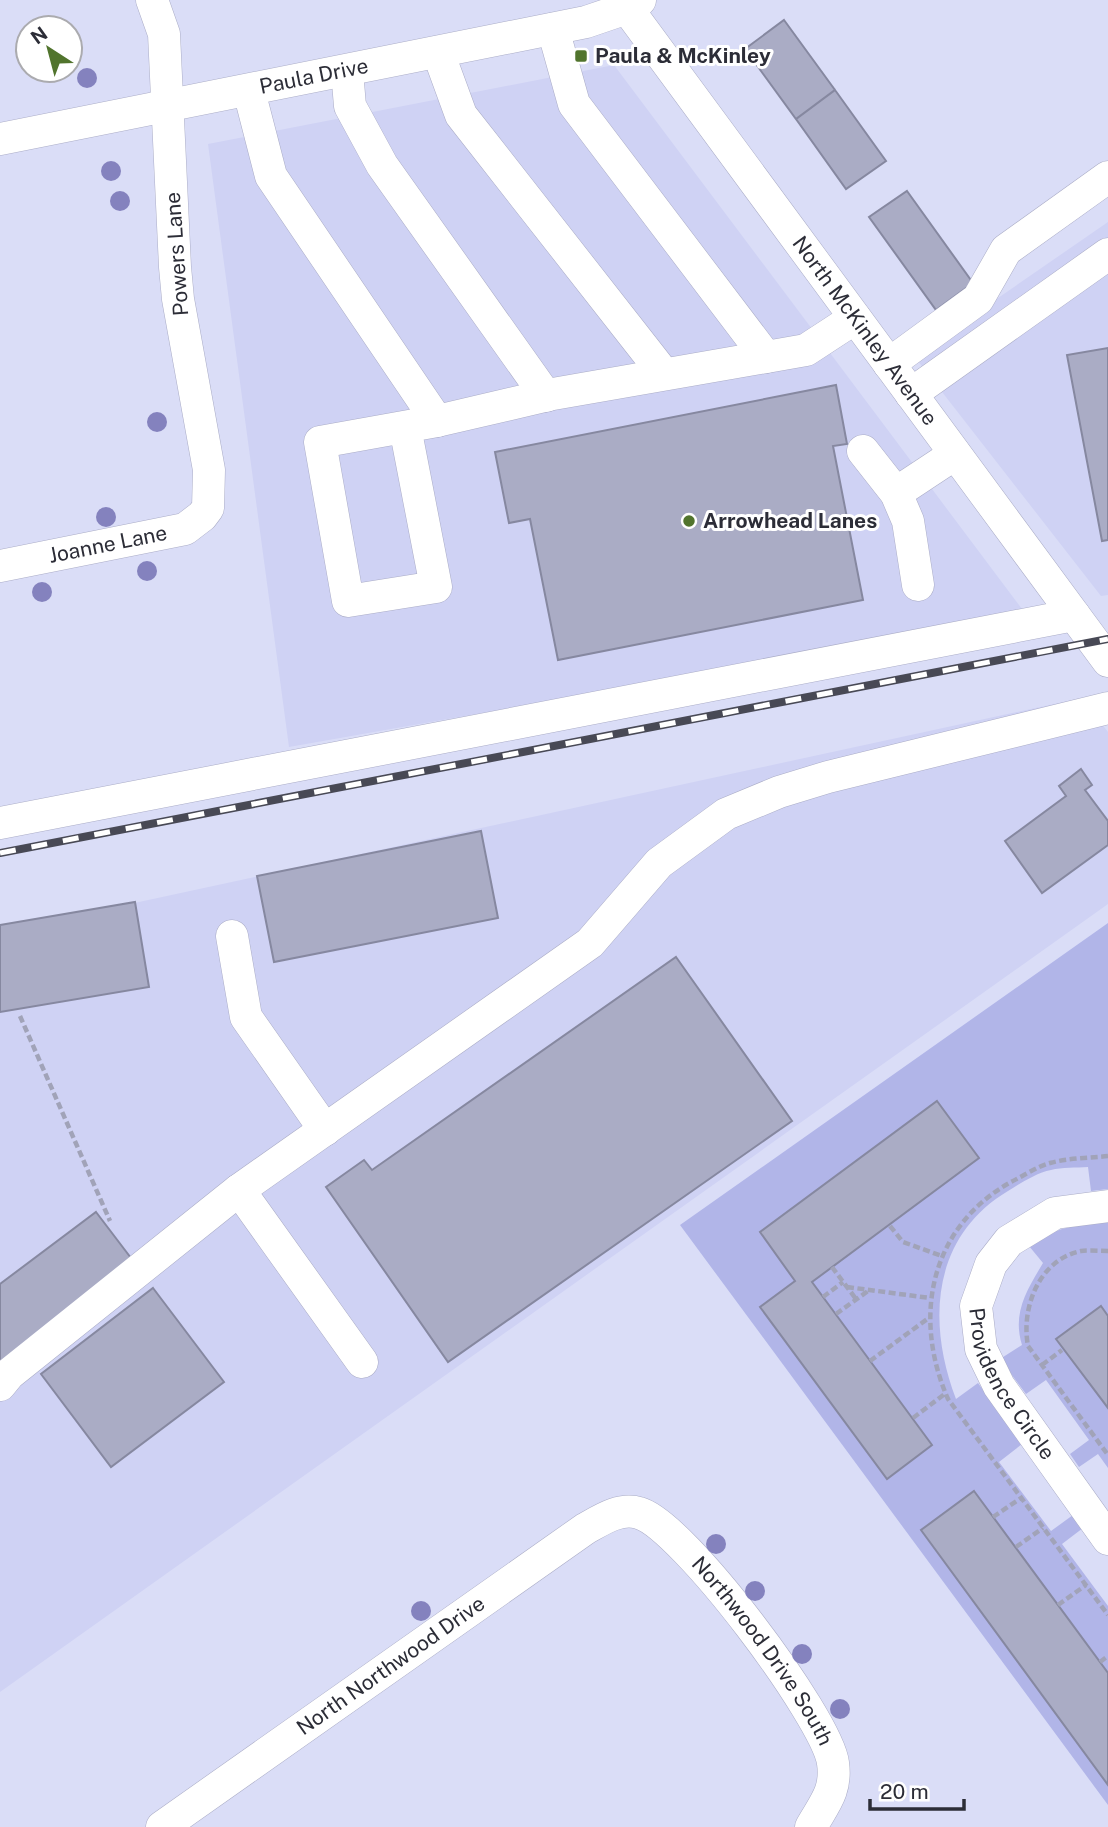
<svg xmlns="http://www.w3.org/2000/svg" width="1108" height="1827" viewBox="0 0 1108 1827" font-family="'Public Sans',sans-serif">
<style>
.built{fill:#cfd2f4}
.green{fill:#b1b5e8;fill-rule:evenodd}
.building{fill:#aaacc5;stroke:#8688a0;stroke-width:2}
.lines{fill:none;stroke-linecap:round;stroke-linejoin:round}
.minor-casing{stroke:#abadc7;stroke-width:33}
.path{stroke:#a1a3b8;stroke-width:4.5;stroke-dasharray:7 3.5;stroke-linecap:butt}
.minor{stroke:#fff;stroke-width:32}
.rail-casing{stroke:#484955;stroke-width:8}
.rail{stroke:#fff;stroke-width:5;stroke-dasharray:16;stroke-linecap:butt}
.tree{fill:#8482be}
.poi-dot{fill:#51742d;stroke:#fff;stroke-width:2.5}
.labels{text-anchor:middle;stroke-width:6;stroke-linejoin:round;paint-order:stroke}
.poi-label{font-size:21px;font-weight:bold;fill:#2c2d37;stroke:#fff;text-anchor:start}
.street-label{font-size:21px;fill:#2c2d37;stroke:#fff}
</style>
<rect width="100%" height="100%" fill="#daddf7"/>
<path class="built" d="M 614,65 L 1028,617 L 289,747 L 208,144 Z
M 1108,222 L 1108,595 L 1101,596 L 914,356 Z
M 1082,698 L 1108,732 L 1108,904 L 0,1692 L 0,932 Z"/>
<path class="green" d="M 1108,923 L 1108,1189 L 1091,1191 L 1088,1167 C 1076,1168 1062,1167 1051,1170 C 1036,1173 1021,1183 1008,1191 C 931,1237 927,1323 956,1399 L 978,1383 L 1022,1444 L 999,1462 L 1051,1531 L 1073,1515 L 1083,1528 L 1062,1544 L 1108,1606 L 1108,1673 L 974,1491 L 921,1530 L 1108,1785 L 1108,1805 L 680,1225 ZM 937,1101 L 979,1158 L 812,1282 L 932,1445 L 888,1478 L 760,1307 L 795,1281 L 760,1232 Z
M 1108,1221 L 1108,1316 L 1100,1306 L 1057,1339 L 1108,1408 L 1108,1468 L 1098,1454 L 1079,1467 L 1070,1454 L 1089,1440 L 1046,1380 L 1026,1394 L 1000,1359 L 1022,1345 C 1012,1313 1027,1290 1043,1263 L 1029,1246 C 1052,1228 1079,1224 1108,1221 Z"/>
<path class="building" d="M 784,20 L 835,90 L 796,119 L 745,49 Z
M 835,90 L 886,161 L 846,189 L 796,119 Z
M 907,191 L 973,283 L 936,310 L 869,217 Z
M 1108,348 L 1108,540 L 1102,541 L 1067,355 Z
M 836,385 L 847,444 L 833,446 L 863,600 L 558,660 L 530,519 L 509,523 L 495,452 Z
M 1081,769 L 1092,785 L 1085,790 L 1108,821 L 1108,845 L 1042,893 L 1005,841 L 1066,796 L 1059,786 Z
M 481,831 L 498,918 L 274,962 L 257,876 Z
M 135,902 L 149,987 L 0,1012 L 0,925 Z
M 676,957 L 792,1121 L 448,1362 L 326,1187 L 364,1160 L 372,1170 Z
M 937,1101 L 979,1158 L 812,1282 L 932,1445 L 887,1479 L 760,1307 L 795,1281 L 760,1232 Z
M 96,1212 L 134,1262 L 0,1362 L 0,1284 Z
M 153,1288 L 224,1382 L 111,1467 L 41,1374 Z
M 1101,1306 L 1108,1316 L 1108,1408 L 1056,1339 Z
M 974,1491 L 1108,1673 L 1108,1785 L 921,1530 Z"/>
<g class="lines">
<defs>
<g id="minor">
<path id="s1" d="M 621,0 L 1108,661"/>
<path d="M 553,29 L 574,104 L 766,357"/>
<path d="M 438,52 L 461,115 L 664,374"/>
<path d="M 347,71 L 350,106 L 382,165 L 546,396"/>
<path d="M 249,91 L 271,176 L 437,421 L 553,394 L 806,350 L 855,318"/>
<path id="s2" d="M 0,139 L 586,22 L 627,8 L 640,0"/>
<path d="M 889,364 L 978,299 L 1006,250 L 1108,177"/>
<path d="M 911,394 L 1108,254"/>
<path d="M 405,427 L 436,587 L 348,601 L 320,442 L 437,421"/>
<path d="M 863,451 L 896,493 L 908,521 L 918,585"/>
<path d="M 896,493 L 955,454"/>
<path id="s3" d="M 0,566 L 185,529 L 202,516 L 208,508 L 209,470 L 178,299 L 175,267 L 164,34 L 152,0"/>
<path d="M 0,823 L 1074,615"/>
<path d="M 232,936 L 246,1017 L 325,1130"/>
<path d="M 239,1190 L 362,1362"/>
<path id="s4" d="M 1108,1206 L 1055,1213 L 1009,1241 L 991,1264 L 976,1306 L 981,1349 L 999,1386 L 1108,1539"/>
<path d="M 0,1385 L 9,1374 L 239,1190 L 590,943 L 659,863 L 726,814 L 779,792 L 828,777 L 1108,708"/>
<path id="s5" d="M 162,1827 L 585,1529 C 601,1520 620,1507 639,1513 C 683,1525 827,1718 833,1763 C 837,1791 824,1804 811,1827"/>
</g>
</defs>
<use href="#minor" class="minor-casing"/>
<path class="path" d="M 20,1016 L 110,1221
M 1108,1156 C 1089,1158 1068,1158 1050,1163 C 1036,1167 1023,1176 1011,1182 C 930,1227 912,1317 948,1399 L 1108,1615
M 890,1226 L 903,1242 L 942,1256
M 1108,1251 C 1099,1251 1089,1250 1081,1251 C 1038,1260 1021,1309 1028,1346 L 1108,1455
M 832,1267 L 856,1299
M 847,1287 L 930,1298
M 823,1297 L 843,1282
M 836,1314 L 868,1291
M 870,1361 L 930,1317
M 1042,1365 L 1062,1350
M 913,1418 L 946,1393
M 993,1517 L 1021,1498
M 1016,1547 L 1043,1528
M 1058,1605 L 1086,1585
M 1100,1662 L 1108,1656"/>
<use href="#minor" class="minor"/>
<defs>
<path id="rail" d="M 0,853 L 1108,639"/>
</defs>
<use href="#rail" class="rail-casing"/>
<use href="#rail" class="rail"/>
</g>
<g class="tree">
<circle cx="87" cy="78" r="10"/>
<circle cx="111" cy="171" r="10"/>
<circle cx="120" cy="201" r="10"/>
<circle cx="157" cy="422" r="10"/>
<circle cx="106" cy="517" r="10"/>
<circle cx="147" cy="571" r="10"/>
<circle cx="42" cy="592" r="10"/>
<circle cx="716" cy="1544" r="10"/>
<circle cx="755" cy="1591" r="10"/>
<circle cx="421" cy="1611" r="10"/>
<circle cx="802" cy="1654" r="10"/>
<circle cx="840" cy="1709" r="10"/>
</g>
<g class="poi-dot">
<rect x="574" y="49" width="14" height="14" rx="3.5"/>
<circle cx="689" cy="521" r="7"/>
</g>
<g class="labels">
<g class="poi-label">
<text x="595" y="63">Paula &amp; McKinley</text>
<text x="703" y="528">Arrowhead Lanes</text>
</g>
<g class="street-label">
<text dy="7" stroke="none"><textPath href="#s2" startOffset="320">Paula Drive</textPath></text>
<text transform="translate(177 254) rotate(-94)" y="7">Powers Lane</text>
<text dy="7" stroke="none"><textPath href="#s1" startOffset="411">North McKinley Avenue</textPath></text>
<text dy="7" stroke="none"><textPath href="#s3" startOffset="110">Joanne Lane</textPath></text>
<text dy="7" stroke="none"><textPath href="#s4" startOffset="268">Providence Circle</textPath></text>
<text dy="7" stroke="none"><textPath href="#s5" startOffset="763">Northwood Drive South</textPath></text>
<text dy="7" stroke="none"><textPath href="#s5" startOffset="280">North Northwood Drive</textPath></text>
</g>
</g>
<g transform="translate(49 49) rotate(324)"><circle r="33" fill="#ffffff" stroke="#ababaf" stroke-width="2"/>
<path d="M0-5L12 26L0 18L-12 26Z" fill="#51742d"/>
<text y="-10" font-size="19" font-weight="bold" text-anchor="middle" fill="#2c2d37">N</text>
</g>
<path d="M870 1799v10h94v-10" fill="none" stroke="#2c2d37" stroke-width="3.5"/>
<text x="880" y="1799" font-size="21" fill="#2c2d37" stroke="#ffffff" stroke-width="5" paint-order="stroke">20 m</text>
</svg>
